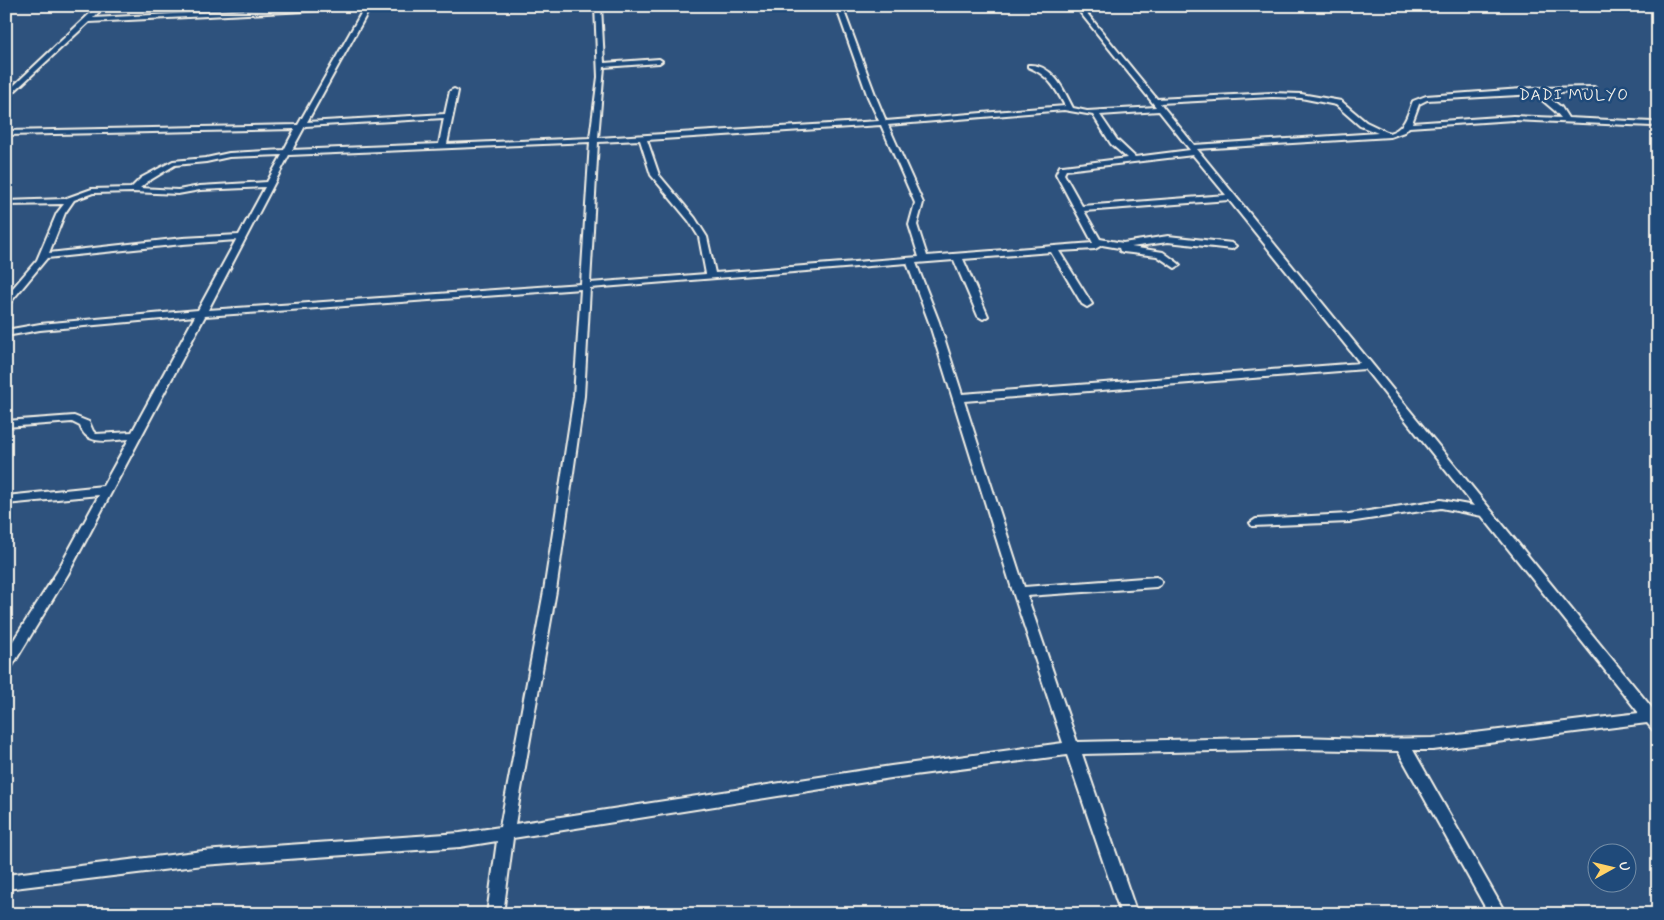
<svg xmlns="http://www.w3.org/2000/svg" width="1664" height="920" viewBox="0 0 1664 920" font-family="Mynerve,sans-serif">
<style>
.lines{fill:none;stroke-linecap:round;stroke-linejoin:round}
.minor-casing{stroke:#f4f1e8;stroke-width:4}
.minor{fill:#1f4a7a;fill-rule:evenodd}
.labels{text-anchor:middle;stroke-width:5;stroke-linejoin:round;paint-order:stroke}
.far-quarter-label{font-size:16px;letter-spacing:1px;fill:#f4f1e8;stroke:#1f4a7a}
</style>
<rect width="100%" height="100%" fill="#2e527d"/>
<filter id="ink" filterUnits="userSpaceOnUse"><feTurbulence type="fractalNoise" baseFrequency=".02" numOctaves="2"/><feDisplacementMap in="SourceGraphic" scale="10" xChannelSelector="R" yChannelSelector="G"/><feConvolveMatrix kernelMatrix="1 2 1 2 8 2 1 2 1" color-interpolation-filters="sRGB"/></filter>
<g filter="url(#ink)">
<g class="lines">
<defs>
<path id="minor" d="M 98,6 L 105,6 L 93,18 L 333,6 L 379,6 L 370,8 L 307,122 L 445,114 L 450,91 L 454,89 L 458,91 L 447,144 L 590,138 L 598,77 L 595,6 L 601,6 L 604,63 L 659,59 L 662,61 L 659,63 L 604,67 L 598,138 L 879,121 L 868,97 L 836,6 L 842,6 L 876,97 L 886,121 L 1065,106 C 1055,87 1048,75 1028,67 L 1028,65 C 1052,63 1064,90 1073,108 L 1087,111 L 1156,107 L 1075,6 L 1081,6 L 1157,99 L 1272,93 L 1301,94 L 1341,101 L 1366,122 L 1389,133 C 1406,128 1407,115 1413,101 L 1426,96 L 1535,88 L 1594,87 L 1595,88 L 1592,90 L 1543,93 L 1561,107 L 1568,118 L 1652,122 L 1656,124 L 1652,126 L 1513,120 L 1409,127 L 1404,132 L 1390,137 L 1197,149 L 1656,713 L 1658,715 L 1658,732 L 1653,730 L 1647,723 L 1433,750 L 1413,750 L 1506,914 L 1489,914 L 1398,751 L 1299,749 L 1082,754 L 1137,914 L 1121,914 L 1067,755 L 891,778 L 513,838 L 503,914 L 487,914 L 497,841 L 460,847 L 203,865 L 6,889 L 6,875 L 203,851 L 460,833 L 500,827 L 544,591 L 574,396 L 581,289 L 205,316 L 68,574 L 11,668 L 6,669 L 6,652 L 57,572 L 99,495 L 6,504 L 6,496 L 103,486 L 129,439 C 111,440 87,447 80,426 L 72,422 L 6,427 L 6,421 L 74,416 L 89,422 L 93,431 L 96,434 L 132,432 L 195,316 L 40,330 L 6,336 L 6,330 L 40,324 L 198,310 L 236,240 L 183,244 L 47,258 L 9,304 L 6,305 L 6,296 L 37,260 L 57,213 L 64,204 L 6,205 L 6,201 L 64,199 L 92,189 L 131,188 L 141,178 L 173,161 L 206,158 L 229,153 L 284,150 L 295,129 L 6,135 L 6,131 L 298,125 L 364,8 L 89,22 L 6,99 L 6,93 ZM 1535,94 L 1555,111 L 1561,118 L 1513,116 L 1412,123 L 1419,104 L 1427,100 ZM 1272,97 L 1301,98 L 1336,105 L 1360,126 L 1378,133 L 1194,145 L 1160,103 ZM 1064,110 L 1093,115 L 1111,144 L 1127,158 L 1063,166 L 1060,166 L 1056,174 L 1093,243 L 927,256 L 917,225 L 923,203 L 888,125 ZM 1159,111 L 1190,150 L 1135,157 L 1117,140 L 1100,115 ZM 444,118 L 439,144 L 292,150 L 305,126 ZM 881,125 L 915,203 L 909,225 L 919,257 L 715,273 L 707,237 L 695,218 L 659,175 L 647,140 ZM 640,140 L 651,175 L 689,221 L 699,237 L 706,274 L 590,283 L 598,142 ZM 590,142 L 581,284 L 208,310 L 289,155 ZM 282,155 L 267,182 L 200,186 L 178,190 L 140,188 L 147,182 L 175,165 L 206,162 L 229,157 ZM 1193,155 L 1226,195 L 1082,206 L 1064,174 L 1066,170 ZM 265,187 L 239,235 L 183,238 L 49,253 L 65,213 L 74,200 L 93,193 L 133,192 L 178,194 L 200,190 ZM 1229,200 L 1360,363 L 962,394 L 939,322 L 916,263 L 954,260 L 978,316 L 983,319 L 988,316 L 963,259 L 1051,252 L 1082,304 L 1087,307 L 1092,304 L 1059,251 L 1095,249 L 1102,245 L 1119,248 L 1120,251 L 1123,252 L 1157,256 L 1175,268 L 1180,265 L 1178,263 L 1163,252 L 1131,247 L 1168,242 L 1232,249 L 1236,246 L 1232,243 L 1168,236 L 1123,243 L 1100,239 L 1084,211 ZM 907,263 L 929,322 L 1013,592 L 1063,743 L 891,766 L 515,824 L 556,591 L 584,396 L 590,288 ZM 1365,369 L 1474,506 L 1441,500 L 1349,514 L 1256,519 L 1250,523 L 1252,526 L 1349,522 L 1441,508 L 1482,516 L 1639,713 L 1433,738 L 1369,739 L 1299,737 L 1077,742 L 1027,596 L 1156,587 L 1160,585 L 1162,582 L 1160,579 L 1156,577 L 1024,587 L 964,401 Z"/>
</defs>
<use href="#minor" class="minor-casing"/>
<use href="#minor" class="minor"/>
</g>
</g>
<g class="labels">
<g class="far-quarter-label">
<text x="1574" y="100">DADI MULYO</text>
</g>
</g>
<rect width="1664" height="920" fill="none" stroke="#1f4a7a" stroke-width="25"/>
<rect x="12" y="12" width="1639" height="895" fill="none" stroke="#f4f1e8" stroke-width="2" filter="url(#ink)"/>
<g transform="translate(1612 868) rotate(82)"><circle r="24" fill="#1f4a7a" stroke="#748da6"/>
<path d="M0-4L9 19L0 12L-9 19Z" fill="#ffd166"/>
<text y="-8" font-size="14" font-weight="bold" text-anchor="middle" fill="#f4f1e8">U</text>
</g>
</svg>
